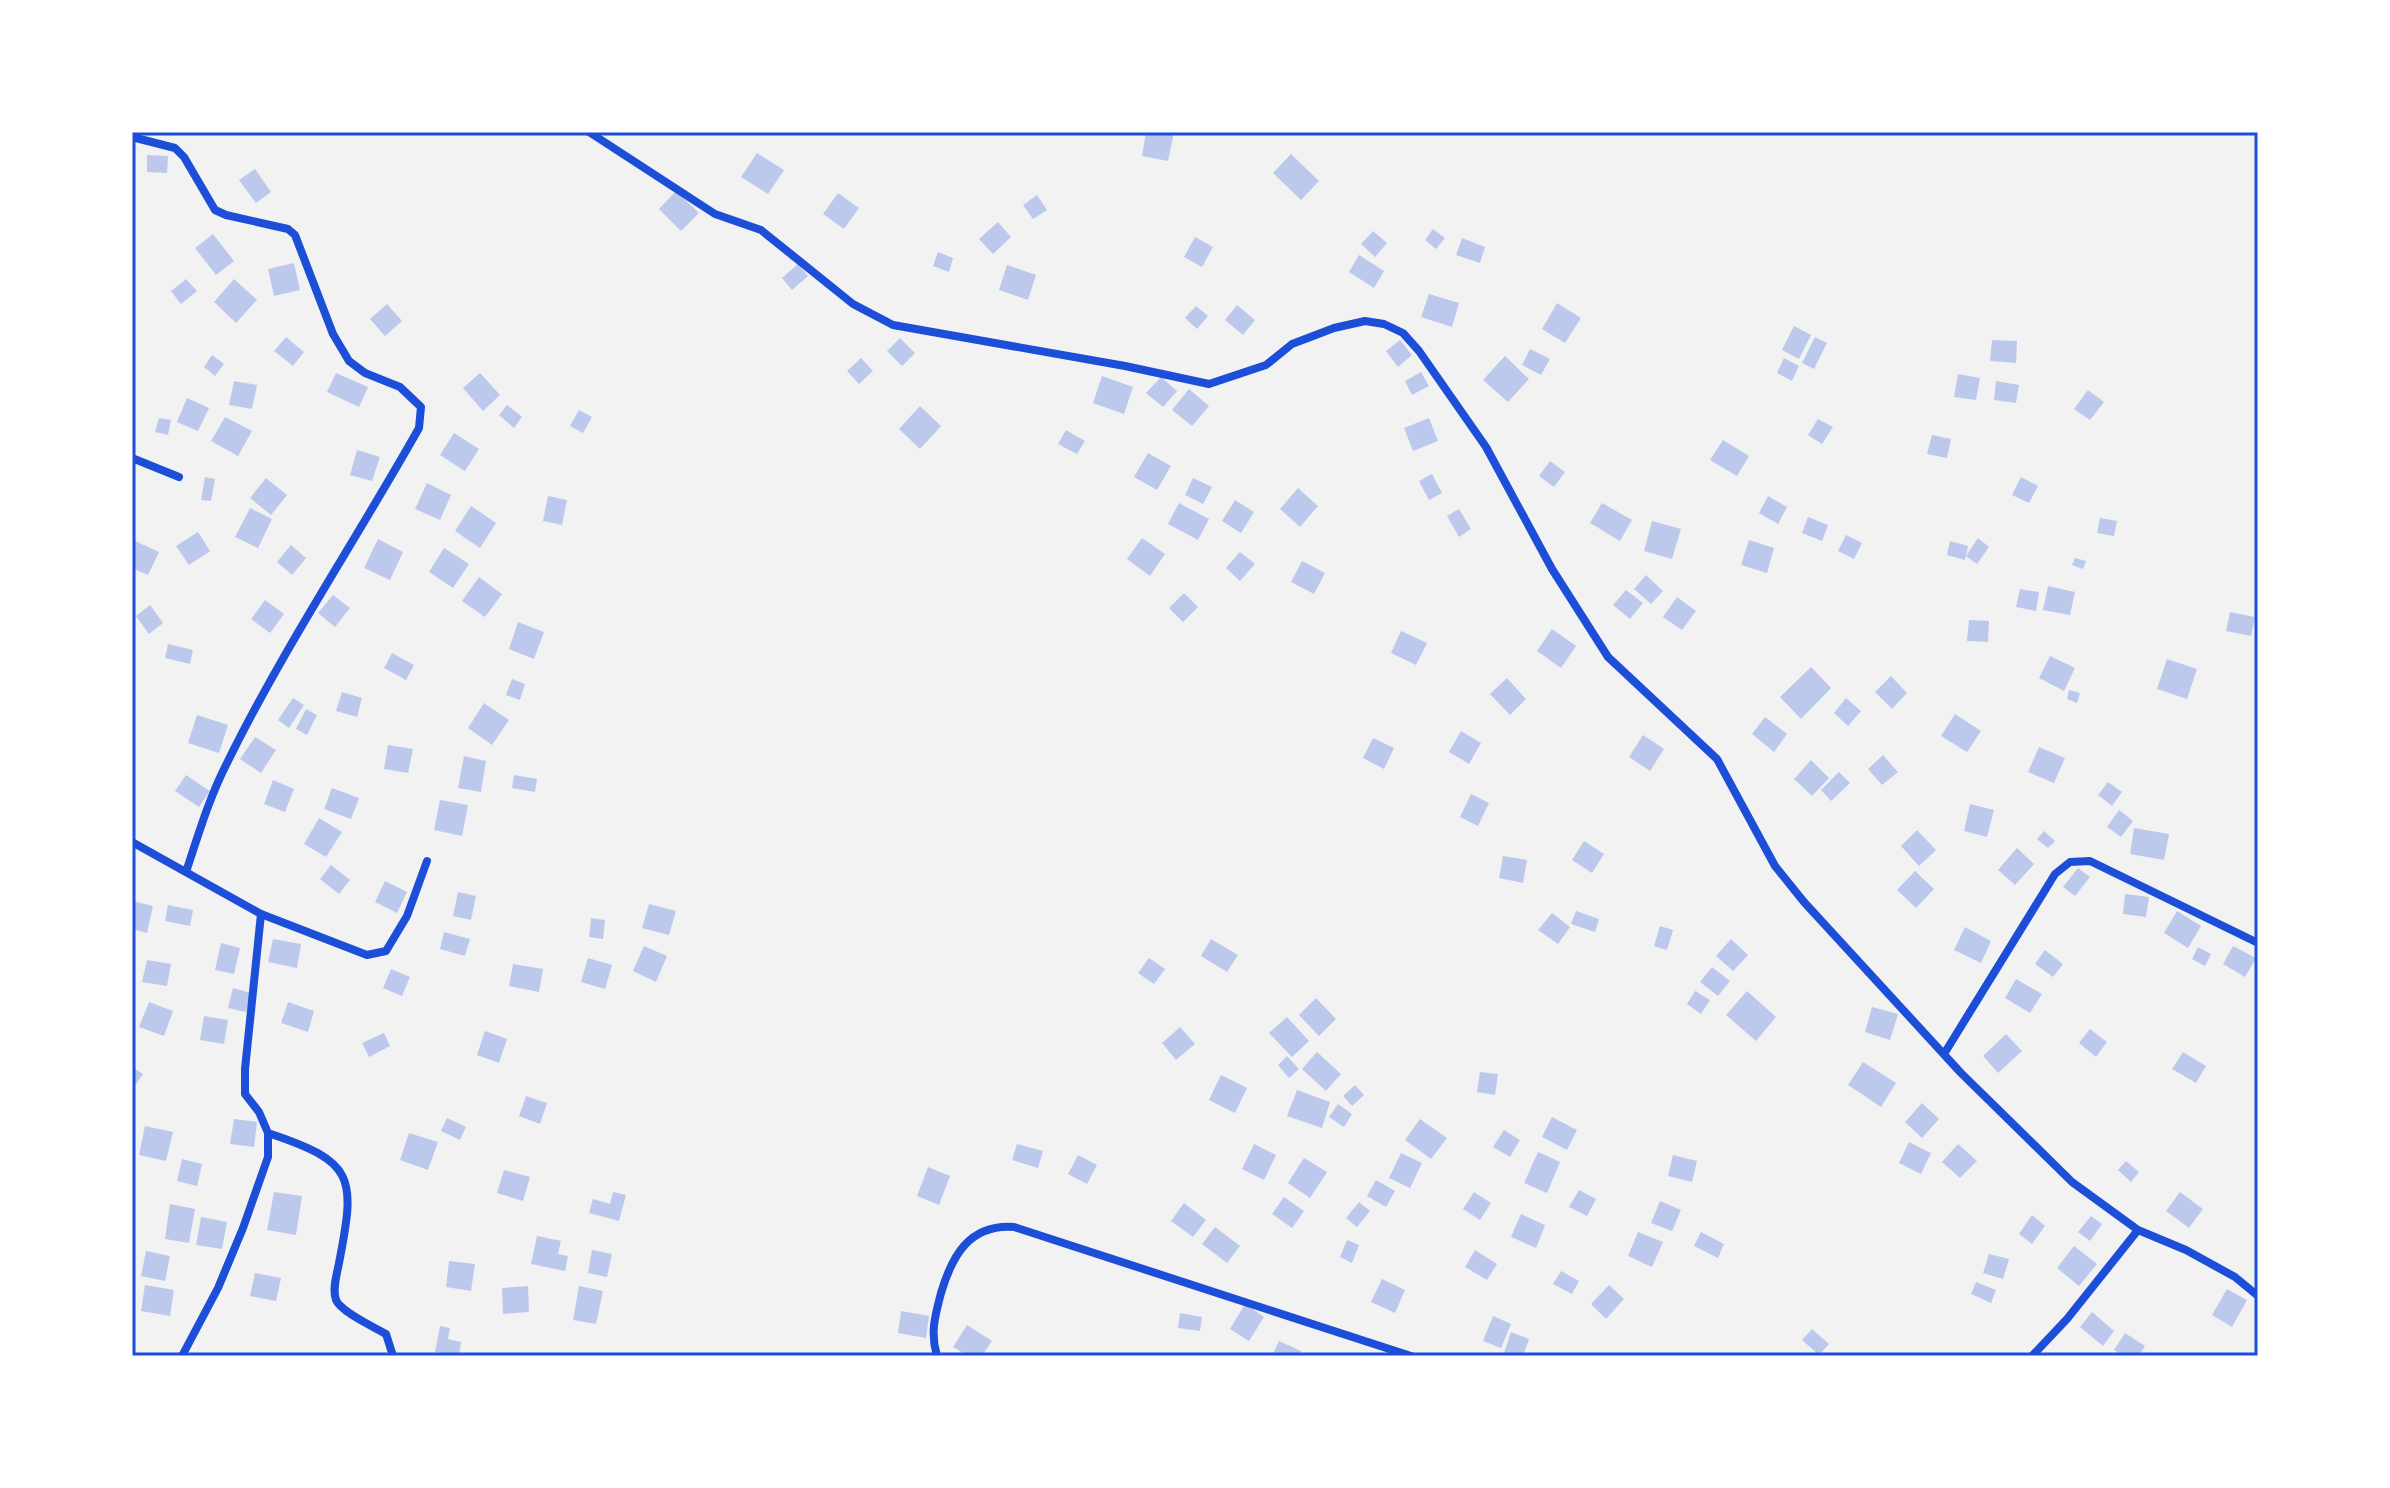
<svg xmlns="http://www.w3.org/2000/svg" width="2390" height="1488" viewBox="0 0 2390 1488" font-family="'Noto Serif',serif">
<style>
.building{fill:#bdc9ec}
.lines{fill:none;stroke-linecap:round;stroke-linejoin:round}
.minor{stroke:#1d4ed8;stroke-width:8}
.neatline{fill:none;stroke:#1d4ed8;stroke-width:3}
</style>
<rect width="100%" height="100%" fill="#f2f2f2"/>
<path class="building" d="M 1146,132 L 1174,132 L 1168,161 L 1142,156 Z
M 757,153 L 784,170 L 768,194 L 741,177 Z
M 1291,154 L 1319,181 L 1301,200 L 1273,173 Z
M 147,155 L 168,156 L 167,173 L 147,172 Z
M 255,169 L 271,192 L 256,203 L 239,180 Z
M 676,191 L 699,213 L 681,231 L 659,209 Z
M 838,193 L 859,208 L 844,229 L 823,214 Z
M 1037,195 L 1047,210 L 1033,219 L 1023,205 Z
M 998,222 L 1011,237 L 993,254 L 979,239 Z
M 1433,229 L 1445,238 L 1436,249 L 1425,240 Z
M 1373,231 L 1387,243 L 1375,257 L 1361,244 Z
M 213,234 L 234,261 L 216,275 L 195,248 Z
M 1195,237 L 1213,247 L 1202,267 L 1184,257 Z
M 1462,238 L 1485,247 L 1480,263 L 1456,255 Z
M 938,252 L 953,258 L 949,272 L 933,266 Z
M 1359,255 L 1384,271 L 1374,288 L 1349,272 Z
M 294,263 L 300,290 L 274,296 L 268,269 Z
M 798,264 L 808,276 L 792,290 L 782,278 Z
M 1007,265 L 1036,275 L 1028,300 L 999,290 Z
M 186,279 L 197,291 L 181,304 L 171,291 Z
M 234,279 L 257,300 L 236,323 L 214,302 Z
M 1429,294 L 1459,303 L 1452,327 L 1421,317 Z
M 1557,303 L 1581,318 L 1565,343 L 1542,329 Z
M 387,304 L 402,321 L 385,336 L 370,319 Z
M 1237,305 L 1255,320 L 1243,335 L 1225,320 Z
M 1196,306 L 1208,316 L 1197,329 L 1185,318 Z
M 1794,326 L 1811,335 L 1799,359 L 1782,350 Z
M 286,337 L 304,352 L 293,366 L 274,351 Z
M 1815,337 L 1827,343 L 1814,369 L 1802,363 Z
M 900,338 L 915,353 L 902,366 L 887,351 Z
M 1400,340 L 1412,355 L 1398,367 L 1386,351 Z
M 1992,340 L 2017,341 L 2016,363 L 1990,361 Z
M 1530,349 L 1550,359 L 1541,375 L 1522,365 Z
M 212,355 L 224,364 L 215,376 L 204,367 Z
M 1505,356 L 1529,379 L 1508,402 L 1483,380 Z
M 861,358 L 873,371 L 859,384 L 847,371 Z
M 1784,358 L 1799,366 L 1792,381 L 1777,373 Z
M 1421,372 L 1429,386 L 1412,395 L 1405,381 Z
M 336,373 L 368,387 L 359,407 L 327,392 Z
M 480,373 L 500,395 L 483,411 L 463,388 Z
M 1958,374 L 1980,378 L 1976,400 L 1954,397 Z
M 1102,376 L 1133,387 L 1124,414 L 1093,403 Z
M 1161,377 L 1177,391 L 1163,407 L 1146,393 Z
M 234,381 L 257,385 L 252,409 L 229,405 Z
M 1996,381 L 2019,385 L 2016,403 L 1994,400 Z
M 1189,389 L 1209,406 L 1192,426 L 1172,410 Z
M 2088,390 L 2104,402 L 2090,420 L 2074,409 Z
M 187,398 L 209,408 L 198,431 L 177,422 Z
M 507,405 L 522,417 L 514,428 L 499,415 Z
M 920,406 L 941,426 L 920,449 L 899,429 Z
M 579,410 L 592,417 L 583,433 L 570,426 Z
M 225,417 L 252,431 L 238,456 L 211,441 Z
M 159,418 L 171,420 L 168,435 L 155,432 Z
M 1429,418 L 1438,441 L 1413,451 L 1404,428 Z
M 1818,419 L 1833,427 L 1822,444 L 1808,435 Z
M 1066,430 L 1085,441 L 1077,454 L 1058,444 Z
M 454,433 L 479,449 L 465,471 L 440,455 Z
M 1932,435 L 1951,439 L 1947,458 L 1927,454 Z
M 1723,440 L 1749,456 L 1737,476 L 1710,460 Z
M 357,450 L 380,457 L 372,481 L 350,475 Z
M 1148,453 L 1171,466 L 1157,490 L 1134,477 Z
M 1550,461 L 1565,472 L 1554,487 L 1539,476 Z
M 1432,474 L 1442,493 L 1429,500 L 1419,481 Z
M 205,477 L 215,479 L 211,501 L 201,500 Z
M 2021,477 L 2038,486 L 2029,503 L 2012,495 Z
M 266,478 L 287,495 L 271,515 L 250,498 Z
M 1193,478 L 1212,487 L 1203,504 L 1185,495 Z
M 427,483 L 451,495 L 440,520 L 415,509 Z
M 1298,488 L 1318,506 L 1300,527 L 1280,509 Z
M 548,496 L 567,500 L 562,525 L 543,521 Z
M 1768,496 L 1787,507 L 1778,524 L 1759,513 Z
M 1235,500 L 1254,512 L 1241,533 L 1222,521 Z
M 1179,503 L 1209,519 L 1198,540 L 1168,524 Z
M 1602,503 L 1632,520 L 1620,541 L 1590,523 Z
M 471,506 L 496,523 L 480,548 L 455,531 Z
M 250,508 L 272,519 L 258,548 L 235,537 Z
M 1459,509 L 1471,529 L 1459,537 L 1447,516 Z
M 1808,517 L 1828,525 L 1822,541 L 1802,533 Z
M 2100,518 L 2117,521 L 2114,536 L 2097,533 Z
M 1652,521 L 1681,529 L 1672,559 L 1644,551 Z
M 198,532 L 210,551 L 189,565 L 176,546 Z
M 1846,535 L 1862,543 L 1854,559 L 1838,551 Z
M 1142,538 L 1165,554 L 1150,576 L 1127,559 Z
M 1978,538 L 1989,547 L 1977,564 L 1966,556 Z
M 378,539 L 403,552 L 390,580 L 364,568 Z
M 133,540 L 159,552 L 148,575 L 132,568 Z
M 1749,540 L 1774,548 L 1767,573 L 1741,565 Z
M 1950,541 L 1968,546 L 1965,560 L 1947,555 Z
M 291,545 L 306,558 L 292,575 L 277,562 Z
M 444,548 L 469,564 L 453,588 L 429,572 Z
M 1240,552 L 1255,564 L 1240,581 L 1226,568 Z
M 2075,558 L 2086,561 L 2083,569 L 2072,565 Z
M 1302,561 L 1325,573 L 1314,594 L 1291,582 Z
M 1646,575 L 1663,591 L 1651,604 L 1634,589 Z
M 479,577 L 502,594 L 485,617 L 462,601 Z
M 2048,586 L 2075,592 L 2070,615 L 2043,610 Z
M 2020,589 L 2039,592 L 2036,611 L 2016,607 Z
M 1626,590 L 1643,603 L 1630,619 L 1613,605 Z
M 1184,593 L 1198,607 L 1183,622 L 1169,608 Z
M 333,595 L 350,608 L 335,627 L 318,613 Z
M 1677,597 L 1696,611 L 1682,630 L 1663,617 Z
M 265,600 L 284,614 L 270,633 L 251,619 Z
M 150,605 L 163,623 L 149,634 L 136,616 Z
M 2230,612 L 2255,617 L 2251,636 L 2226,631 Z
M 1969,620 L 1989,621 L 1988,642 L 1967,641 Z
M 518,622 L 544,632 L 534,659 L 509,649 Z
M 1552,629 L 1576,646 L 1561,668 L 1537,651 Z
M 1401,631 L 1427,643 L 1416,665 L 1391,653 Z
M 168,644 L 193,650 L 190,664 L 165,658 Z
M 392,653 L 414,665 L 406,680 L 384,668 Z
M 2050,656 L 2075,668 L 2064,691 L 2039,678 Z
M 2167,659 L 2197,669 L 2187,699 L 2157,689 Z
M 1811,667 L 1831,688 L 1801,719 L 1780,697 Z
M 1891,676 L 1907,693 L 1892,709 L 1875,692 Z
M 1507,678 L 1526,699 L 1510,715 L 1490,694 Z
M 512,679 L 525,684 L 520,700 L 506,695 Z
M 2069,690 L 2080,693 L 2077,703 L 2067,699 Z
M 342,692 L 362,698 L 357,717 L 336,711 Z
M 293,698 L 304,705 L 289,728 L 278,720 Z
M 1846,698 L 1861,711 L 1848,726 L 1834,713 Z
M 484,703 L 509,720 L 492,745 L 468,728 Z
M 306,709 L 317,715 L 307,735 L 296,729 Z
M 1955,714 L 1981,731 L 1967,752 L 1941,736 Z
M 197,715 L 228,725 L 219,753 L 188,743 Z
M 1765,717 L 1787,734 L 1774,752 L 1752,734 Z
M 1461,731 L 1481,743 L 1469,764 L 1449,752 Z
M 1643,735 L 1664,749 L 1650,771 L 1629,757 Z
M 255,737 L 276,750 L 261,773 L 240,759 Z
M 1373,738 L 1394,748 L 1384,769 L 1363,758 Z
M 388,745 L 413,749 L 408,773 L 384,769 Z
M 2039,747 L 2065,758 L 2054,783 L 2028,772 Z
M 1883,755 L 1898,772 L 1882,785 L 1868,769 Z
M 464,756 L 486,761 L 481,792 L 458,788 Z
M 1811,760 L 1829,778 L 1812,796 L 1794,779 Z
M 1839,772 L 1850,783 L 1831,801 L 1821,790 Z
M 186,775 L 210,791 L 199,807 L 175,791 Z
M 514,775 L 537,779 L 535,792 L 512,788 Z
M 273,780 L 294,789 L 285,812 L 264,804 Z
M 2108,782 L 2122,792 L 2112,806 L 2098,795 Z
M 332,788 L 359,798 L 351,819 L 324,809 Z
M 1471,794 L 1489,803 L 1478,826 L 1460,817 Z
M 440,800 L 468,805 L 462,836 L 434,830 Z
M 1970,804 L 1994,810 L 1987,837 L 1964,831 Z
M 2119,810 L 2133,821 L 2121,837 L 2107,827 Z
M 319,818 L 342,832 L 326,857 L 304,844 Z
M 2134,828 L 2169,834 L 2164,860 L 2130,854 Z
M 1917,830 L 1936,850 L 1919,866 L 1901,846 Z
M 2044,831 L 2055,841 L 2048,848 L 2037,839 Z
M 1584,841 L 1604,854 L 1592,873 L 1572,860 Z
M 2017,848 L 2034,864 L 2015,885 L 1998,870 Z
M 1503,856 L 1527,860 L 1523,883 L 1499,878 Z
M 331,865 L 350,880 L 339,894 L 320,879 Z
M 2078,868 L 2090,877 L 2075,896 L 2063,887 Z
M 1915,871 L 1934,889 L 1916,908 L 1897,890 Z
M 385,881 L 407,892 L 397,913 L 375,902 Z
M 458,892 L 476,896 L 471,920 L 453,916 Z
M 2125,894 L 2149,897 L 2146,917 L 2123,914 Z
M 132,901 L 153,906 L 147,933 L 132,929 Z
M 649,904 L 676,911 L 669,935 L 642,928 Z
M 168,905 L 193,910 L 190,926 L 165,921 Z
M 1576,911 L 1599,919 L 1595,932 L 1571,924 Z
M 2177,911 L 2201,926 L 2188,948 L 2164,933 Z
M 1552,913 L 1570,927 L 1558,944 L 1538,930 Z
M 591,918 L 605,920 L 603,939 L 589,937 Z
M 1660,926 L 1673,930 L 1667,950 L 1654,946 Z
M 1965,927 L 1991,941 L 1981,963 L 1954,950 Z
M 444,932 L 470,939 L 465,956 L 440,949 Z
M 273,939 L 301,944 L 297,968 L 268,962 Z
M 1211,939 L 1238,955 L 1227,972 L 1201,956 Z
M 1731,939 L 1748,955 L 1733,971 L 1716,956 Z
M 221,943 L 240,948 L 234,974 L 215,970 Z
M 644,946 L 667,956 L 656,982 L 633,971 Z
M 2233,946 L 2256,958 L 2245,977 L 2223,964 Z
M 2198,947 L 2211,954 L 2205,966 L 2192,959 Z
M 2045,950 L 2063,964 L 2053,977 L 2035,964 Z
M 588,958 L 612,965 L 605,989 L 581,982 Z
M 1149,958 L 1165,969 L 1154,984 L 1138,973 Z
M 147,960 L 171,964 L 167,986 L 142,982 Z
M 513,964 L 543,969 L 539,992 L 509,986 Z
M 1712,967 L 1730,981 L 1718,996 L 1700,982 Z
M 391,969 L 410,977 L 402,996 L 383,988 Z
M 2016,979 L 2042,994 L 2030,1013 L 2005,998 Z
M 233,988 L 251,993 L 246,1012 L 228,1008 Z
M 1695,991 L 1710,1000 L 1701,1014 L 1687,1004 Z
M 1747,991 L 1776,1017 L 1756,1041 L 1726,1015 Z
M 1316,998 L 1336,1019 L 1319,1036 L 1299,1015 Z
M 149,1002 L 173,1011 L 164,1036 L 139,1027 Z
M 288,1002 L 314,1011 L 308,1032 L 281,1023 Z
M 1872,1007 L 1898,1014 L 1890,1040 L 1865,1032 Z
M 204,1016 L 228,1020 L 224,1044 L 200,1040 Z
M 1287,1017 L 1309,1041 L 1292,1057 L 1269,1033 Z
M 1180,1027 L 1195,1044 L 1176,1060 L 1162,1043 Z
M 2090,1029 L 2107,1042 L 2096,1057 L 2079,1043 Z
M 485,1031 L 507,1039 L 499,1063 L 477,1055 Z
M 384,1033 L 390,1046 L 369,1057 L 362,1043 Z
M 2006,1034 L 2022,1051 L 1998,1073 L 1983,1056 Z
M 1317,1052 L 1341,1074 L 1326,1091 L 1302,1069 Z
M 2183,1052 L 2206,1066 L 2196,1083 L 2172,1069 Z
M 1287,1056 L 1299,1069 L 1289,1078 L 1278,1065 Z
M 1863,1062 L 1896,1083 L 1881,1107 L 1848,1085 Z
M 132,1067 L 143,1074 L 132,1090 Z
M 1480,1072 L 1498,1074 L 1495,1095 L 1477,1092 Z
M 1221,1075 L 1247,1088 L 1235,1113 L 1209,1100 Z
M 1355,1085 L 1364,1095 L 1352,1106 L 1343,1096 Z
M 1297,1090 L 1330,1102 L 1322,1128 L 1287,1116 Z
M 526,1096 L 547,1103 L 540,1124 L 519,1116 Z
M 1922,1103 L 1939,1119 L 1922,1138 L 1905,1122 Z
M 1338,1104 L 1352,1114 L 1344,1127 L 1329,1117 Z
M 1552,1117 L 1577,1130 L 1567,1150 L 1542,1137 Z
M 447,1118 L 466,1127 L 460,1140 L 441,1131 Z
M 234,1119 L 257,1122 L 254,1147 L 230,1144 Z
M 1420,1119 L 1447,1138 L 1431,1159 L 1405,1140 Z
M 145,1126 L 173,1132 L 166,1161 L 139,1155 Z
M 1504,1130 L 1520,1140 L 1510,1157 L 1493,1147 Z
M 409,1133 L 438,1142 L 428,1170 L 400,1160 Z
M 1909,1142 L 1931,1153 L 1921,1174 L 1899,1163 Z
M 1017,1144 L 1043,1151 L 1038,1168 L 1012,1160 Z
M 1254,1144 L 1276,1155 L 1264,1180 L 1242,1169 Z
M 1958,1144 L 1977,1161 L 1960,1178 L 1942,1162 Z
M 1538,1152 L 1560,1162 L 1547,1193 L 1524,1183 Z
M 1401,1153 L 1422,1163 L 1410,1188 L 1389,1178 Z
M 1078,1155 L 1097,1165 L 1087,1184 L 1068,1174 Z
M 1673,1155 L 1697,1161 L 1692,1182 L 1668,1176 Z
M 1304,1158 L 1327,1172 L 1310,1198 L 1288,1183 Z
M 182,1159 L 202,1164 L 197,1186 L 177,1181 Z
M 2126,1161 L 2139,1172 L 2131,1182 L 2118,1170 Z
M 928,1167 L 950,1176 L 939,1205 L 917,1196 Z
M 504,1170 L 530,1177 L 523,1201 L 497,1193 Z
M 1376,1180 L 1395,1191 L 1386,1207 L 1367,1196 Z
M 1579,1190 L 1596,1199 L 1587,1216 L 1569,1207 Z
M 274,1192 L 302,1196 L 296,1235 L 267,1230 Z
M 613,1192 L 626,1195 L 619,1221 L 589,1213 L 593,1199 L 610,1204 Z
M 1474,1192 L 1491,1203 L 1480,1220 L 1463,1209 Z
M 2180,1192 L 2203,1209 L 2189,1228 L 2166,1211 Z
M 1284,1197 L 1304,1211 L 1292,1228 L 1272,1214 Z
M 1660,1201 L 1681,1210 L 1672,1231 L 1651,1223 Z
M 1359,1202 L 1370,1211 L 1357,1227 L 1346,1218 Z
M 1184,1203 L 1206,1220 L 1193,1237 L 1171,1221 Z
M 170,1204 L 195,1209 L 189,1243 L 165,1239 Z
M 1521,1214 L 1545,1225 L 1536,1248 L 1511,1237 Z
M 2032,1215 L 2045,1226 L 2032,1244 L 2019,1234 Z
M 2091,1216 L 2102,1224 L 2090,1241 L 2078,1232 Z
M 201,1217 L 227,1222 L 222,1249 L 196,1245 Z
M 1215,1227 L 1240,1246 L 1227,1263 L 1202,1244 Z
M 1638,1232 L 1663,1242 L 1652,1267 L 1628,1256 Z
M 1701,1232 L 1724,1244 L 1718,1258 L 1694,1246 Z
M 537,1236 L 561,1241 L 558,1254 L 568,1256 L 565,1271 L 531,1264 Z
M 1347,1240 L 1359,1245 L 1352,1263 L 1340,1257 Z
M 2074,1246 L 2097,1264 L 2079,1286 L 2057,1268 Z
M 592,1250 L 612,1254 L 607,1277 L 588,1273 Z
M 1475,1250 L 1497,1264 L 1487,1280 L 1465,1267 Z
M 146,1251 L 170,1256 L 165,1281 L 141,1276 Z
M 1989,1254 L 2009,1259 L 2003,1279 L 1983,1273 Z
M 449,1261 L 475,1264 L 471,1291 L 446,1287 Z
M 1561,1271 L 1579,1281 L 1572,1294 L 1553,1284 Z
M 255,1273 L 281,1278 L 276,1301 L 250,1296 Z
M 1382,1279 L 1405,1290 L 1395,1313 L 1371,1302 Z
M 1976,1282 L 1996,1290 L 1991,1303 L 1971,1294 Z
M 145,1285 L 174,1290 L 170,1316 L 141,1311 Z
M 1609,1285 L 1624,1299 L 1606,1319 L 1591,1304 Z
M 528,1286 L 529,1312 L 503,1314 L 502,1288 Z
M 579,1286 L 603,1291 L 596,1324 L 573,1320 Z
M 2227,1289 L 2247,1300 L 2232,1327 L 2212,1315 Z
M 1245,1304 L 1264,1317 L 1249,1341 L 1230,1329 Z
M 901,1311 L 929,1316 L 926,1338 L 898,1333 Z
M 2092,1312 L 2114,1331 L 2103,1346 L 2080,1327 Z
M 1180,1313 L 1202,1317 L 1200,1331 L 1178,1328 Z
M 1493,1316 L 1511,1324 L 1501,1348 L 1483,1341 Z
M 967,1325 L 992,1341 L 982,1356 L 968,1356 L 953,1347 Z
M 440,1326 L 450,1328 L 448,1339 L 461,1342 L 459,1356 L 435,1352 Z
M 1812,1329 L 1829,1344 L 1819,1355 L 1802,1340 Z
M 1511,1332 L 1529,1339 L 1523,1356 L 1504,1353 Z
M 2125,1333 L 2145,1346 L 2139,1356 L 2123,1356 L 2114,1350 Z
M 1279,1341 L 1301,1351 L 1299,1356 L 1272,1356 Z"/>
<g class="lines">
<path class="minor" d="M 589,132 L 715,214 L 761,230 L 853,304 L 893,325 L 1125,366 L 1209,384 L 1266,365 L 1292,344 L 1334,328 L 1365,321 L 1384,324 L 1403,333 L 1419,351 L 1486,447 L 1552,569 L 1608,657 L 1717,759 L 1775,866 L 1804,902 L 1961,1073 L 2072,1182 L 2138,1230 L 2186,1250 L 2235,1277 L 2258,1296
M 132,137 L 175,148 L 184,157 L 215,210 L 226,215 L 288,229 L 295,235 L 333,334 L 349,361 L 365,373 L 400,387 L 421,407 L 419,428 C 356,540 284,647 227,763 C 209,798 198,836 186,872
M 132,458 L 179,477
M 132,842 L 261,914 L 367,955 L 386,951 L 407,916 L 427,861
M 1944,1054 L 2055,874 L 2070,862 L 2090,861 L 2258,943
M 268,1133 C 355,1162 356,1176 339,1263 C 337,1274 332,1289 336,1300 C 341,1312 374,1327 386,1334 L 393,1356
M 182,1356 L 218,1288 L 243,1228 L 268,1157 L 268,1133 L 259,1112 L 245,1094 L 245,1069 L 261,914
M 937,1356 C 930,1333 935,1316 941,1293 C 952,1256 969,1224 1014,1227 L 1411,1356
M 2032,1356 L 2067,1319 L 2138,1230"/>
</g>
<rect width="2390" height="1488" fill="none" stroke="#ffffff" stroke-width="268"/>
<rect x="134" y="134" width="2122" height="1220" class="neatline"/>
</svg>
